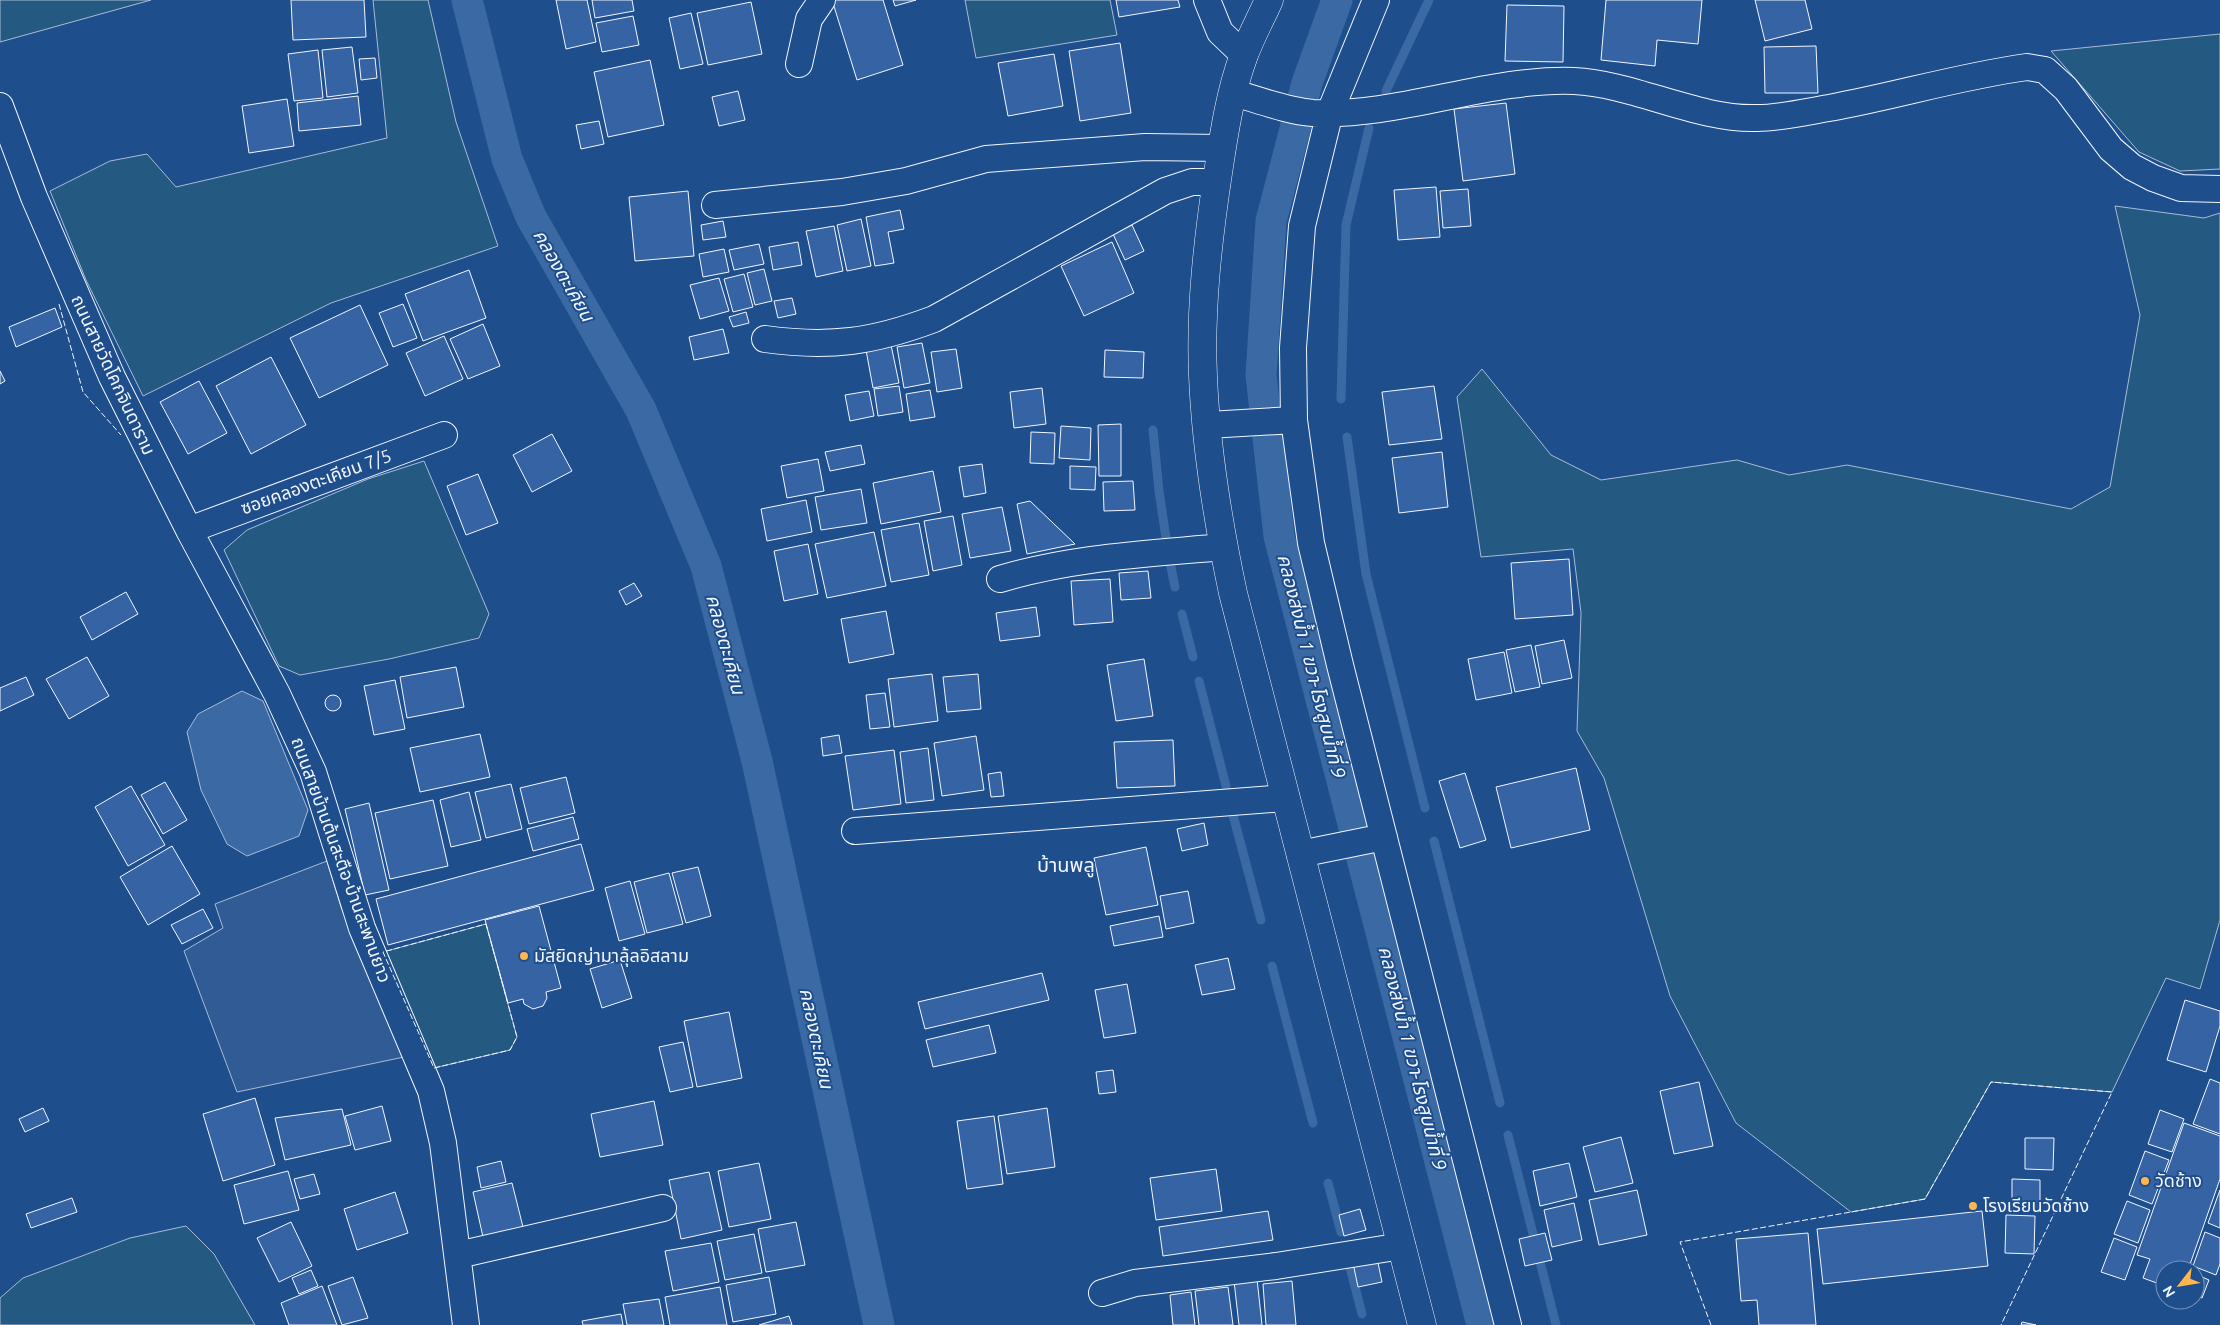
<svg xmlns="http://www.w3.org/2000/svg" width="2220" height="1325" viewBox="0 0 2220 1325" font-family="Ubuntu,'Noto Sans Thai',sans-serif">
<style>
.green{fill:#245a82;stroke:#a8bbd7}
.parking{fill:#305b95;stroke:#a8bbd7}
.water{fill:#3b69a3;stroke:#a8bbd7}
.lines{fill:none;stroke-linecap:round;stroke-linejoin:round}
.stream{stroke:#3b69a3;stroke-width:9}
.canal{stroke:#3b69a3;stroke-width:31}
.building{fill:#3563a3;stroke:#f2f6ff}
.minor-casing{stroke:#f2f6ff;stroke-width:28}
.secondary-casing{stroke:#f2f6ff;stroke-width:29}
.minor{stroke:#1f4e8c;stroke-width:26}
.secondary{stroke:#1f4e8c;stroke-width:28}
.fence{stroke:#f2f6ff;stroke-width:1;stroke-dasharray:6 2.5;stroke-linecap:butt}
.poi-dot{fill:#ffb74d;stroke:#1f4e8c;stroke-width:2}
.labels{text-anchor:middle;stroke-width:4;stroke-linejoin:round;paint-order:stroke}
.street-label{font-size:18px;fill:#f2f6ff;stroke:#1f4e8c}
.poi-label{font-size:18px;fill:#f2f6ff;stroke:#1f4e8c;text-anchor:start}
.water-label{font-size:19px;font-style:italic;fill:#f2f6ff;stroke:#1f4e8c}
.quarter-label{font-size:20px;fill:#f2f6ff;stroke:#1f4e8c}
</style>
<rect width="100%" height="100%" fill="#1f4e8c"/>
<path class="green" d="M 0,0 L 151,0 L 0,42 Z
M 373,0 L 428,0 L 456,122 L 498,246 L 331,303 L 143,396 L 86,280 L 50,191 L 110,161 L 147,154 L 176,187 L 387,138 Z
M 965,0 L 1110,0 L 1117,35 L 976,58 Z
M 2220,34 L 2220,169 L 2180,171 L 2139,152 L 2051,51 Z
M 2115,206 L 2204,218 L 2220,213 L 2220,920 L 2200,989 L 2166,978 L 2112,1092 L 1991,1082 L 1925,1199 L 1851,1212 L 1736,1123 L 1670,996 L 1604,778 L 1577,731 L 1581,613 L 1573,549 L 1481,557 L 1457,397 L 1482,369 L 1551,455 L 1601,480 L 1737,460 L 1789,475 L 1847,465 L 2071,509 L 2110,487 L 2140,315 Z
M 424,461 L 489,614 L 479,638 L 389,659 L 300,675 L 279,666 L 224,550 L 247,530 L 368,479 Z
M 486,924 L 517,1037 L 510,1050 L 434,1068 L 383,952 Z
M 186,1226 L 214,1254 L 255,1325 L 0,1325 L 0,1298 L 23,1278 L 130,1238 Z"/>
<path class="parking" d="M 327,861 L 341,907 L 404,1057 L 237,1092 L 184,951 L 223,928 L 215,904 Z"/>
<path class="water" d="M 242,691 L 263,701 L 308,810 L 299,836 L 247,856 L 227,844 L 201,790 L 187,732 L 198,714 Z"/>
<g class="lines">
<path class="stream" d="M 1386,91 L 1429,0
M 1341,399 L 1346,225 L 1369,128
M 1153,430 L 1159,491 L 1166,538
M 1347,437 L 1366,574 L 1425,808
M 1170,562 L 1175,587
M 1182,614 L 1193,657
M 1199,681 L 1226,786
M 1233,815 L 1261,920
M 1434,841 L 1500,1103
M 1272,966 L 1313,1123
M 1508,1135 L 1556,1325
M 1328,1183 L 1341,1232
M 1349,1263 L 1362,1314"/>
<path class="canal" d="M 467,0 L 507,159 L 531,217 L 641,410 L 706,566 L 757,761 L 879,1325
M 1337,0 L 1307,83 L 1271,221 L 1261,375 L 1279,536 L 1482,1325"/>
</g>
<path class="building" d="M 291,0 L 364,0 L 366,37 L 293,40 Z
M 556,0 L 587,0 L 596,42 L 566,49 Z
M 592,0 L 632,0 L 634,11 L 595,18 Z
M 832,0 L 883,0 L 903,65 L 857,80 Z
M 893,0 L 916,0 L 895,6 Z
M 1116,0 L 1178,0 L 1180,7 L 1119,17 Z
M 1606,0 L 1702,0 L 1698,44 L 1657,40 L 1655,66 L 1601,60 Z
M 1755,0 L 1805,0 L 1812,29 L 1765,41 Z
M 751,2 L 762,54 L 708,65 L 697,13 Z
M 1507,5 L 1564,6 L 1563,62 L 1505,61 Z
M 691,13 L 703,64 L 680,69 L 669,18 Z
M 633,16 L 639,45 L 602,52 L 596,23 Z
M 1120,43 L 1131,113 L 1080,121 L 1069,51 Z
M 1816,46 L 1818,93 L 1765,93 L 1764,47 Z
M 352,47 L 358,93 L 327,97 L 322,50 Z
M 318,50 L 323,98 L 294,101 L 288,54 Z
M 1054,54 L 1063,106 L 1008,116 L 998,63 Z
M 375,58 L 377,78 L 361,80 L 359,59 Z
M 650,60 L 664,125 L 608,137 L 594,72 Z
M 738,91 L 745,120 L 719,126 L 712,97 Z
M 358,96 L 361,125 L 299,131 L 297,103 Z
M 287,99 L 294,146 L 249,153 L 242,106 Z
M 1506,103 L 1515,174 L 1463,181 L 1454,109 Z
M 599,121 L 604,144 L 581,149 L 576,125 Z
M 1436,187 L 1440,237 L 1398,240 L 1394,190 Z
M 1468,189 L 1471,226 L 1443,228 L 1440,191 Z
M 688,191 L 694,256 L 635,261 L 629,197 Z
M 900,210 L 904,229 L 888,232 L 894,263 L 875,266 L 866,217 Z
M 861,219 L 871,266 L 847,271 L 837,225 Z
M 723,221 L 726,237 L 703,240 L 701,225 Z
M 1132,225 L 1144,251 L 1125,260 L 1113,234 Z
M 834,226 L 843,271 L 816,277 L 806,231 Z
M 798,242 L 802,265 L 773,270 L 769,247 Z
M 1112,242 L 1134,293 L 1084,316 L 1061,266 Z
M 759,244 L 764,264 L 734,270 L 729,250 Z
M 724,249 L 729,272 L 703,277 L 699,254 Z
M 764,269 L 772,301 L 755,305 L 747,273 Z
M 469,270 L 486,318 L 423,341 L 405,294 Z
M 744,274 L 753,307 L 733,312 L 724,279 Z
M 719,278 L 729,311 L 700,319 L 690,285 Z
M 792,298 L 796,314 L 778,318 L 774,301 Z
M 403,304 L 417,338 L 393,347 L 379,313 Z
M 360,305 L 388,365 L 319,398 L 290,338 Z
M 55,308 L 62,327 L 16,347 L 9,327 Z
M 746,312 L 749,323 L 733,327 L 729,317 Z
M 483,324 L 500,366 L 468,379 L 450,339 Z
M 723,329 L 729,353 L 694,360 L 689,337 Z
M 444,336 L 463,379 L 425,396 L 406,353 Z
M 922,343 L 930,383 L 904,388 L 897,347 Z
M 891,345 L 899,383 L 873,388 L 866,350 Z
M 956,349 L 962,388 L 937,392 L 931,352 Z
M 1105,350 L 1144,352 L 1143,378 L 1104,377 Z
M 271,357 L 306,425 L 251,454 L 216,386 Z
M 0,371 L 5,381 L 0,384 Z
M 199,381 L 227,433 L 188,454 L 160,402 Z
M 899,386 L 903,412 L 878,416 L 874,389 Z
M 1434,386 L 1442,439 L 1389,445 L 1382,392 Z
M 1042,388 L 1046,424 L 1014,428 L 1010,392 Z
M 930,390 L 935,417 L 910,421 L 906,394 Z
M 869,391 L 874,416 L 850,421 L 845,395 Z
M 1121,424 L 1121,476 L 1099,476 L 1098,425 Z
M 1061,426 L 1091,428 L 1090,460 L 1059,458 Z
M 1031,432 L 1055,433 L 1054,464 L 1030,463 Z
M 552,434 L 572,471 L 532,492 L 513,455 Z
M 861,445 L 865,464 L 830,471 L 825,452 Z
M 1442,452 L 1448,507 L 1399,513 L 1392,458 Z
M 818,459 L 824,491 L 787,498 L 781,466 Z
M 982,464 L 986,493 L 964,497 L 959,467 Z
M 1070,466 L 1096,467 L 1095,490 L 1070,489 Z
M 933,471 L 941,512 L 881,524 L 873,483 Z
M 478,474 L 498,523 L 466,535 L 447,486 Z
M 1133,481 L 1135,510 L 1104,511 L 1103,482 Z
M 861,489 L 867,523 L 821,530 L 815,497 Z
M 806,500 L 812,532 L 767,541 L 761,509 Z
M 1030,501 L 1075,544 L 1027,554 L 1017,504 Z
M 1002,507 L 1011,551 L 970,558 L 962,514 Z
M 953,516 L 962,565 L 933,571 L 924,521 Z
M 919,523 L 929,575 L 891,582 L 881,530 Z
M 874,532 L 886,586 L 827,598 L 815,544 Z
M 808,544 L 818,594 L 784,601 L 774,551 Z
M 1569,559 L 1573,615 L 1515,619 L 1511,563 Z
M 1148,571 L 1151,598 L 1121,600 L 1119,573 Z
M 1110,579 L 1113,622 L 1074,625 L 1071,581 Z
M 634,583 L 642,596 L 626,605 L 619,591 Z
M 126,592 L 138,614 L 92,640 L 80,617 Z
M 1036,607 L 1040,636 L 1000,641 L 996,613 Z
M 886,611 L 894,654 L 849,663 L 841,619 Z
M 1564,640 L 1572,678 L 1542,684 L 1535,646 Z
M 1531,645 L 1540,687 L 1515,692 L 1506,650 Z
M 1504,652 L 1512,693 L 1476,700 L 1468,659 Z
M 87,657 L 109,696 L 69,719 L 46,679 Z
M 1144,659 L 1153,716 L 1116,721 L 1107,665 Z
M 456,667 L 464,707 L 407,718 L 400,677 Z
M 932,674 L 938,721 L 894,727 L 888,679 Z
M 978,674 L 981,709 L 947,712 L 943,677 Z
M 26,677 L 34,695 L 0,711 L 0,688 Z
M 395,680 L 405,729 L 374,735 L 364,686 Z
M 885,693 L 890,727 L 870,729 L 866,695 Z
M325 703a8 8 0 1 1 16 0a8 8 0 1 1-16 0Z
M 480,734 L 490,777 L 420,792 L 410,748 Z
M 839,735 L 842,753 L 823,756 L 821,738 Z
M 976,736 L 984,790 L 942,796 L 934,743 Z
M 1173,740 L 1175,786 L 1117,788 L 1114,742 Z
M 928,748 L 934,800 L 906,803 L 900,752 Z
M 894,750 L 901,804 L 853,810 L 845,756 Z
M 1576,768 L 1590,830 L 1511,848 L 1496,787 Z
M 1001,772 L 1004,796 L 991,797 L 988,774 Z
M 1465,773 L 1486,840 L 1460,848 L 1439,781 Z
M 566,777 L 575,813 L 529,824 L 520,788 Z
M 165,782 L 187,820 L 163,834 L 141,795 Z
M 511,784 L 522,829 L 486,838 L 475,792 Z
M 131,786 L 165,845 L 128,866 L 95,807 Z
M 469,792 L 481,840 L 451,847 L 440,800 Z
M 433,800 L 448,866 L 390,879 L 375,813 Z
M 369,803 L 389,890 L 365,895 L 345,809 Z
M 573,817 L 579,839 L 533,851 L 527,829 Z
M 1204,823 L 1208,845 L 1182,851 L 1177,829 Z
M 581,844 L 594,890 L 388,945 L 376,899 Z
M 172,846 L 200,894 L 148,925 L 120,877 Z
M 1146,847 L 1158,905 L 1106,915 L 1094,858 Z
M 698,867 L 711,916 L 686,923 L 672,873 Z
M 669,873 L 683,924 L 647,933 L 634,882 Z
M 630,881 L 645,934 L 619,941 L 605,888 Z
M 1188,891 L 1194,923 L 1166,929 L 1160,896 Z
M 539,906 L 561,988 L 546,992 L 547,998 L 543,1006 L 533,1009 L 524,1004 L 523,999 L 508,1003 L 485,920 Z
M 203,909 L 213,928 L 182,944 L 171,925 Z
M 1159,916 L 1163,937 L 1114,946 L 1110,926 Z
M 1228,958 L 1235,989 L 1202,995 L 1195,965 Z
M 620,960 L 632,998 L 602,1008 L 590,969 Z
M 1042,973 L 1049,1000 L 925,1029 L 918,1002 Z
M 1127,984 L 1136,1033 L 1104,1038 L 1095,990 Z
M 2185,1000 L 2220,1011 L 2220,1026 L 2206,1072 L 2167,1060 Z
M 729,1012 L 742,1078 L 697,1087 L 684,1021 Z
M 989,1025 L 996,1053 L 933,1067 L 926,1040 Z
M 683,1042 L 693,1087 L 670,1092 L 659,1047 Z
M 1113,1070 L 1116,1092 L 1099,1094 L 1096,1072 Z
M 2210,1079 L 2220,1083 L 2220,1134 L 2193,1124 Z
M 1699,1082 L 1713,1146 L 1674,1154 L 1660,1091 Z
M 255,1098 L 275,1165 L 223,1181 L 203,1114 Z
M 654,1101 L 663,1145 L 600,1157 L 591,1114 Z
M 382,1106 L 391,1141 L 355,1150 L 345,1116 Z
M 43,1108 L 49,1121 L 25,1132 L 19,1119 Z
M 1047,1108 L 1055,1167 L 1007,1174 L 998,1116 Z
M 342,1109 L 351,1145 L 285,1160 L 275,1118 Z
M 2160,1110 L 2184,1119 L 2172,1152 L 2148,1144 Z
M 994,1116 L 1003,1184 L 967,1189 L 957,1121 Z
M 2184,1123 L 2220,1136 L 2220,1179 L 2188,1270 L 2173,1268 L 2173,1270 L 2165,1270 L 2165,1286 L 2143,1278 L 2150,1259 L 2137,1255 Z
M 1621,1137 L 1633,1183 L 1595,1192 L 1583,1147 Z
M 2025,1138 L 2054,1138 L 2053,1170 L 2025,1169 Z
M 2145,1151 L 2169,1160 L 2152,1204 L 2129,1195 Z
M 501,1161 L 506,1182 L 481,1188 L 477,1167 Z
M 759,1163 L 771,1219 L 729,1227 L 718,1171 Z
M 1569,1163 L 1577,1197 L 1540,1206 L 1533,1171 Z
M 1216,1169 L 1222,1211 L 1156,1220 L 1150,1178 Z
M 288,1171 L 299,1210 L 244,1224 L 234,1185 Z
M 709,1172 L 722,1230 L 681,1239 L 669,1180 Z
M 314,1174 L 320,1194 L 300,1199 L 294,1179 Z
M 2012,1179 L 2040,1180 L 2040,1210 L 2012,1210 Z
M 512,1183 L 523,1227 L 483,1237 L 473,1192 Z
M 1637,1190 L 1647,1235 L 1599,1245 L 1589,1200 Z
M 2220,1190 L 2220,1228 L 2208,1223 Z
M 395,1192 L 408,1233 L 357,1250 L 344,1209 Z
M 72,1198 L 77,1212 L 31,1228 L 26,1214 Z
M 2127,1201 L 2150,1210 L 2138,1243 L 2114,1234 Z
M 1574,1203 L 1582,1240 L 1552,1247 L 1544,1210 Z
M 1360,1209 L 1366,1230 L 1344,1236 L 1339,1215 Z
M 1268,1211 L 1273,1240 L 1163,1256 L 1159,1227 Z
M 1982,1211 L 1988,1266 L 1823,1284 L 1817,1229 Z
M 2006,1215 L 2035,1216 L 2034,1254 L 2005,1253 Z
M 291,1222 L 312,1266 L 279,1282 L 257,1238 Z
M 796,1222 L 805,1265 L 766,1272 L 758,1229 Z
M 2205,1232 L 2220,1238 L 2220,1264 L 2216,1275 L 2193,1266 Z
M 1545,1233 L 1552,1260 L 1525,1266 L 1519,1239 Z
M 1808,1233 L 1816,1325 L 1759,1325 L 1757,1300 L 1741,1301 L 1736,1239 Z
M 754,1234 L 762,1273 L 725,1280 L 717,1241 Z
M 2114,1238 L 2137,1247 L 2125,1280 L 2101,1272 Z
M 711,1243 L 719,1282 L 673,1291 L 665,1251 Z
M 1377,1258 L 1382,1282 L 1358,1287 L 1353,1263 Z
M 311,1270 L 318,1286 L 299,1294 L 292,1278 Z
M 2195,1274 L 2209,1280 L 2202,1298 L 2195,1295 Z
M 353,1277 L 368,1318 L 342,1325 L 328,1286 Z
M 769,1277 L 776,1314 L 733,1322 L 726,1285 Z
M 1257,1279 L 1262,1325 L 1239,1325 L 1234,1281 Z
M 1292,1281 L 1296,1325 L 1266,1325 L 1263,1284 Z
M 322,1286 L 337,1325 L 289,1325 L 281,1303 Z
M 720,1287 L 727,1325 L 670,1325 L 665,1297 Z
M 1228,1287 L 1233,1325 L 1199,1325 L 1195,1291 Z
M 1191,1292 L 1195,1325 L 1173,1325 L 1170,1295 Z
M 659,1299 L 664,1325 L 627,1325 L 623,1304 Z
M 621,1314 L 623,1325 L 583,1325 L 582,1321 Z
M 789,1316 L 792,1325 L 759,1325 Z
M 2022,1322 L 2036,1325 L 2021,1325 Z"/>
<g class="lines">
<defs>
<path id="minor" d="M 1207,0 L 1220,32 L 1244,55
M 1376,0 L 1330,112 L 1302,226 L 1293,348 L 1294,420 L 1311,543 L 1340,665 L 1508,1325
M 799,64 L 809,19 L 822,0
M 1234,93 C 1259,100 1287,111 1313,113 C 1401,117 1486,78 1574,81 C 1635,84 1697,120 1757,118 C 1781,118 1805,112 1829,108 C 1895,96 1961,76 2027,67 L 2045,70 L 2066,89 L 2111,149 L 2132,167 L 2153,178 L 2181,188 L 2220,189
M 0,106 L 34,197 L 112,377 L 189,530 L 277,694 L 313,772 L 362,928 L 431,1091 L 443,1143 L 466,1325
M 715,205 L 842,192 L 906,181 L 986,159 L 1145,147 L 1222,148
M 765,339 C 830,348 873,342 934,319 L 1165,191 L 1192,182 L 1217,182
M 1208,425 L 1294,420
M 189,530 L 444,435
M 1000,579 C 1073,557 1148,554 1223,547
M 855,831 L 1286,798
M 1300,854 L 1384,837
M 458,1255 L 663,1208
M 1102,1293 L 1135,1283 L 1276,1266 L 1402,1246"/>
<path id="secondary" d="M 1269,0 C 1261,18 1251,36 1244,55 C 1230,92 1224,134 1218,173 C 1208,239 1200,308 1203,376 C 1206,449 1218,522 1233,593 L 1422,1325"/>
</defs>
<use href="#minor" class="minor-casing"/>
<use href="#secondary" class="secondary-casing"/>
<use href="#minor" class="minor"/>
<use href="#secondary" class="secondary"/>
<path class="fence" d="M 59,304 L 83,392 L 121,435
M 486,924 L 517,1037 L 510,1050 L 434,1068 L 383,952 Z
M 1711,1325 L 1680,1242 L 1925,1199 L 1991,1082 L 2112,1092 L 2001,1325"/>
</g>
<g class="poi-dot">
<circle cx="524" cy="956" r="5"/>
<circle cx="2145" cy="1181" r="5"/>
<circle cx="1973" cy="1206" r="5"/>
</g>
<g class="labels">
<g class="street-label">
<text transform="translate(113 375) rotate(65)" y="6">ถนนสายวัดโคกจินดาราม</text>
<text transform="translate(316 482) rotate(-20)" y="6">ซอยคลองตะเคียน 7/5</text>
<text transform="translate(341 860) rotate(70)" y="6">ถนนสายบ้านต้นสะตือ-บ้านสะพานยาว</text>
</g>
<g class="poi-label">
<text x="534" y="962">มัสยิดญ่ามาลุ้ลอิสลาม</text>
<text x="2155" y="1187">วัดช้าง</text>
<text x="1983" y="1212">โรงเรียนวัดช้าง</text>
</g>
<g class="water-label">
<text transform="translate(564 275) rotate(60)" y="7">คลองตะเคียน</text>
<text transform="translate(726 644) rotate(75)" y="7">คลองตะเคียน</text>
<text transform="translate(1312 666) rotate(76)" y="7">คลองส่งน้ำ 1 ขวา-โรงสูบน้ำที่ 9</text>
<text transform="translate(817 1038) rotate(78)" y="7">คลองตะเคียน</text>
<text transform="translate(1413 1058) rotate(76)" y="7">คลองส่งน้ำ 1 ขวา-โรงสูบน้ำที่ 9</text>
</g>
<g class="quarter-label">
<text x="1066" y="872">บ้านพลู</text>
</g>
</g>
<g transform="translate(2180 1285) rotate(239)"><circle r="24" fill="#1f4e8c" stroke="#7391ba"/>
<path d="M0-4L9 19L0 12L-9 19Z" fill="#ffb74d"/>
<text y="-8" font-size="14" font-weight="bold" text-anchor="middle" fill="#f2f6ff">N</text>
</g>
</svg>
